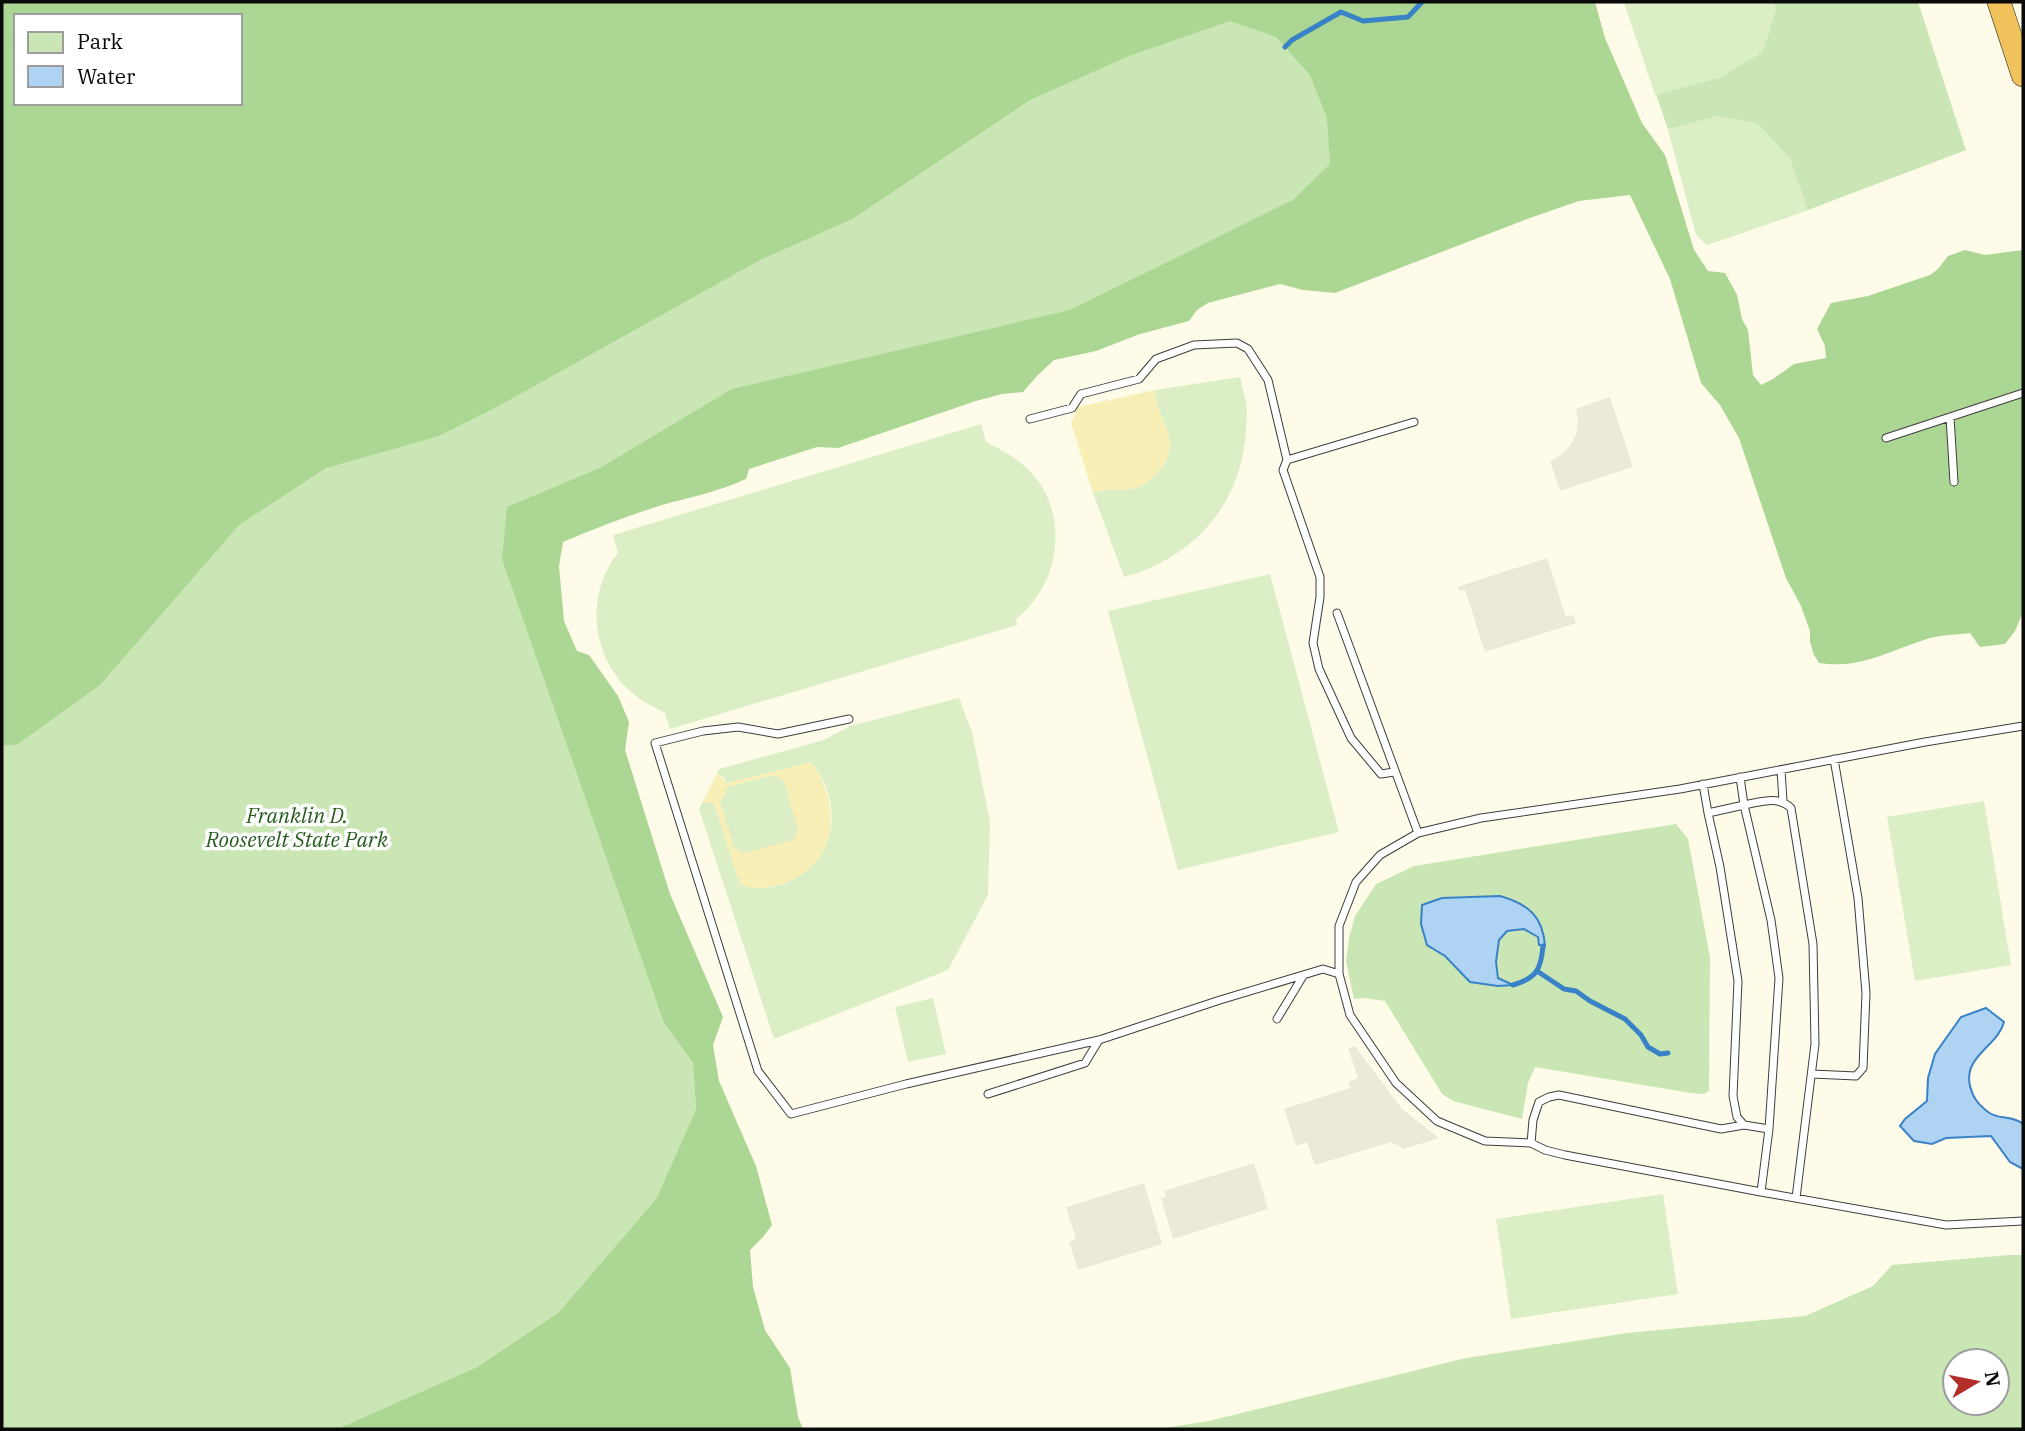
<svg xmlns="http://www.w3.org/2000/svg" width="2025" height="1431" viewBox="0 0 2025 1431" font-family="'IBM Plex Serif',serif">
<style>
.green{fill:#cae6b4;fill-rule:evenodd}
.forest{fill:#acd694;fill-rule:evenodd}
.sand{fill:#f8efb7;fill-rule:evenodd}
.pitch{fill:#dceec6}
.plaza{fill:#ece9d9}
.water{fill:#afd4f3;stroke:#3982c7;stroke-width:2}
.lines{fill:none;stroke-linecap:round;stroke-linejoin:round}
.stream{stroke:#3982c7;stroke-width:5}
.service-casing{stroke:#3d3d3d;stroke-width:9}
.trunk-casing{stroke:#1b1b1b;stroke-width:24}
.service{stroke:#fff;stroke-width:7}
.trunk{stroke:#f0c25c;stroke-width:23}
.labels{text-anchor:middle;stroke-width:7;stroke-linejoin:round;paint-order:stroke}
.park-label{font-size:21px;font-style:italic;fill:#265e1e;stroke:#fff}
</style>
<rect width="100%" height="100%" fill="#fefce8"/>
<path class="green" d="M 2,2 L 1312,2 L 1396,228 L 507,508 L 664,1023 L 693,1063 L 696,1109 L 656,1199 L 558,1313 L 477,1367 L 337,1429 L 2,1429 ZM 16,16 L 240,16 L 240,103 L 16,103 Z
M 1624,2 L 1918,2 L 1966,150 L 1808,210 L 1707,245 L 1696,234 L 1668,129 Z
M 1676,824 L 1688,839 L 1710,957 L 1709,1091 L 1704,1094 L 1691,1093 L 1535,1067 L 1528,1083 L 1522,1119 L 1453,1101 L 1442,1094 L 1385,1001 L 1365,998 L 1354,999 L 1346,961 L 1349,938 L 1355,916 L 1376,884 L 1414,866 Z
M 2010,1255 L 2023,1255 L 2023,1429 L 1158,1429 L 1209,1421 L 1466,1358 L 1627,1333 L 1805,1316 L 1873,1286 L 1892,1265 ZM 1997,1361 L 1997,1403 L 1955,1403 L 1955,1361 Z"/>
<path class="forest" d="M 2,2 L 1595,2 L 1605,38 L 1642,123 L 1665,155 L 1694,250 L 1708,271 L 1725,273 L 1737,295 L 1742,319 L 1748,330 L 1753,375 L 1761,385 L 1773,379 L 1794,364 L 1826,358 L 1825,346 L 1817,329 L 1831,303 L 1868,296 L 1930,275 L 1938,269 L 1948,256 L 1965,250 L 1985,255 L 2023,250 L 2023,612 L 2015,631 L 2005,644 L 1980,647 L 1970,633 C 1954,635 1936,635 1921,641 C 1884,653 1860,669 1819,663 L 1814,655 L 1810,642 L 1810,631 L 1801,606 L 1786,578 L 1739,438 L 1720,405 L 1701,383 L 1670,279 L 1630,195 L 1579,201 L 1527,219 L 1335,293 L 1303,290 L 1280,284 L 1208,303 L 1197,310 L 1189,321 L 1140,334 L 1096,351 L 1054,360 L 1037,376 L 1023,392 L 1002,394 L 976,401 L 838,448 L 817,447 L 749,469 L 746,479 C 718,492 690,497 662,505 C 628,516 595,528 563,542 L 559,566 L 564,621 L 577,651 L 589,655 L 618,696 L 629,722 L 625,750 L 670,894 L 723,1017 L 713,1045 L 719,1081 L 756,1166 L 772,1225 L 763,1237 L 750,1250 L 753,1287 L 765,1330 L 790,1368 L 798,1417 L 803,1429 L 337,1429 L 477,1367 L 558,1313 L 656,1199 L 696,1109 L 693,1063 L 664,1023 L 502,559 L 507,507 L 600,468 L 732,389 L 1070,310 L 1293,200 L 1330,164 L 1327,118 L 1310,75 L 1276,37 L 1230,21 L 1129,56 L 1030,100 L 852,219 L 760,260 L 493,409 L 439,436 L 326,468 L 239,525 L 100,685 L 18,744 L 2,746 ZM 16,16 L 240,16 L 240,103 L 16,103 Z"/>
<path class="sand" d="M 1155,390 C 1155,422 1187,439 1158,472 C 1152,479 1145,485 1136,488 C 1121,492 1109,487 1093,493 L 1071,423 L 1078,407 Z
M 811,762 C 840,800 841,863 788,882 C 771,888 757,890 740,885 L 714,803 L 702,803 L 717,773 L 727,783 ZM 774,775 L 784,782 L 724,797 L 727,787 Z"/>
<path class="pitch" d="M 1624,2 L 1774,2 L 1776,9 L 1763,52 L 1719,78 L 1655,95 Z
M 1717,116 L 1757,123 L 1790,158 L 1808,210 L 1707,245 L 1696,234 L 1668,129 Z
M 1240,377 C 1242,387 1246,398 1247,409 C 1247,419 1246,431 1245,441 C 1237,510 1190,559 1124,577 L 1093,493 C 1109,487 1121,492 1136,488 C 1145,485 1152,479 1158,472 C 1187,439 1155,422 1155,390 Z
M 981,424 L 986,442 C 1005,451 1022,461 1035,477 C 1070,520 1058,587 1016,619 L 1017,625 L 670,729 L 665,713 C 652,706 639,700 629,690 C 591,656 585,593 618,553 L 613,535 Z
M 1270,574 L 1339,832 L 1178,870 L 1108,611 Z
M 959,698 L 972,732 L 990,822 L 988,895 L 948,970 L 774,1039 L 699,809 L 702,803 L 714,803 L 740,885 C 755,889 768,889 783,884 C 838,864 845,804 811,762 L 727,783 L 724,778 L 717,773 L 719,769 L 824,740 L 850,726 Z
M 774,775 L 784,781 L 798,830 L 793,840 L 744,853 L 734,848 L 720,801 L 724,797 L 727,787 Z
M 1984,801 L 2011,965 L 1915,981 L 1887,817 Z
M 933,998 L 946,1054 L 908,1062 L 895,1007 Z
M 1663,1194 L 1678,1294 L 1511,1319 L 1496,1219 Z"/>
<path class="plaza" d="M 1610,397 L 1633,467 L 1560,491 L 1550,461 L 1562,454 L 1571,444 L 1576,434 L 1578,422 L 1576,409 Z
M 1547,558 L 1566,617 L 1573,615 L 1576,623 L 1485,652 L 1465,590 L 1459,591 L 1457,587 Z
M 1355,1046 L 1402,1109 L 1439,1138 L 1404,1149 L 1391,1142 L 1315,1165 L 1307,1142 L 1296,1146 L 1284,1109 L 1350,1088 L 1348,1082 L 1358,1078 L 1348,1048 Z
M 1254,1163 L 1268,1209 L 1173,1239 L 1161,1198 L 1166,1197 L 1164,1191 Z
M 1144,1183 L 1162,1244 L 1078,1270 L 1069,1242 L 1076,1239 L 1066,1207 Z"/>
<path class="water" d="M 1500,896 C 1528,904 1543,916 1545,946 L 1539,945 L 1538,937 L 1524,929 L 1507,931 L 1499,940 L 1496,962 L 1498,978 L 1513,985 L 1498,986 L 1470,982 L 1445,956 L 1427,945 L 1421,924 L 1422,905 L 1442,898 Z
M 1986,1008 L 2004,1022 C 1998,1046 1963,1056 1970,1086 C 1973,1098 1978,1104 1988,1112 C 1998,1120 2013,1115 2023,1124 L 2023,1169 L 2010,1162 L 1991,1136 L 1946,1138 L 1932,1144 L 1914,1141 L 1900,1126 L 1905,1119 L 1927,1101 L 1928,1078 L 1935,1054 L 1961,1017 Z"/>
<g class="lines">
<path class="stream" d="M 1285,47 L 1292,40 L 1341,12 L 1363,21 L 1408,17 L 1422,2
M 1537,971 L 1564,989 L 1576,991 L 1590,1001 L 1625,1019 L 1641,1035 L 1648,1047 L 1660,1054 L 1668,1053
M 1513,985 C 1537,978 1541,969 1543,946"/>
<defs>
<path id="service" d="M 1950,417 L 1954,482
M 1030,419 L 1072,408 L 1081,394 L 1139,379 L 1156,359 L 1194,345 L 1237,343 L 1248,349 L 1268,380 L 1287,460 L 1283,470 L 1320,577 L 1320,597 L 1313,643 L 1319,669 L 1351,738 L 1381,774 L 1394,772
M 1886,438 L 2023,393
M 1287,460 L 1414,422
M 1337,613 L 1418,833
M 849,719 L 778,734 L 738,727 L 703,731 L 655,743 L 758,1071 L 791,1114 L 906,1084 L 1099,1040 L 1220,1000 L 1323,969 L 1339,974
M 1781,770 L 1783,801
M 1740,777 L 1744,805 L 1708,813 L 1720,867 L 1738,981 L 1733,1096 L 1737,1117 L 1744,1125 L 1769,1129 L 1779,978 L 1771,920 L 1744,805 C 1761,802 1777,795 1791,808 L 1813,944 L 1815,1044 L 1796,1198
M 1703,784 L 1708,813
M 1277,1019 L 1303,976
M 1812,1074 L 1856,1076 L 1863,1068 L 1866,993 L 1858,898 L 1834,759
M 988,1094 L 1085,1063 L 1099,1040
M 1769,1129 L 1761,1192 L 1946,1225 L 2023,1221
M 1531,1143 L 1533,1120 L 1539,1102 L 1549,1097 L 1559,1095 L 1721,1129 L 1744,1125
M 1761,1192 L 1565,1155 L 1545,1150 L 1531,1143 L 1485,1141 L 1437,1121 L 1396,1083 L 1350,1015 L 1339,974 L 1339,926 L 1356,882 L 1380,855 L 1418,833 L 1481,818 L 1680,789 L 1925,742 L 2023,726"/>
<path id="trunk" d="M 1999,2 L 2023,75"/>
</defs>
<use href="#service" class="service-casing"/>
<use href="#trunk" class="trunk-casing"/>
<use href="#service" class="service"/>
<use href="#trunk" class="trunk"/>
</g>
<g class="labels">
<g class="park-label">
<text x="297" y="823">Franklin D.<tspan x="297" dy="24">Roosevelt State Park</tspan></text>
</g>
</g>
<rect width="2025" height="1431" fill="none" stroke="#0a0a0a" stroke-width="7"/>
<rect x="14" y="14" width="228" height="91" fill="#ffffff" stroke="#9d9d9d" stroke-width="2"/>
<rect x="28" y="32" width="35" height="21" fill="#cae6b4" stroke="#9d9d9d" stroke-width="2"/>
<text x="77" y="49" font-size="21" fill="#0a0a0a">Park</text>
<rect x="28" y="66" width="35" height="21" fill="#afd4f3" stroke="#9d9d9d" stroke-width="2"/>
<text x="77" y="84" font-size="21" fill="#0a0a0a">Water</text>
<g transform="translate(1976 1382) rotate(80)"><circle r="33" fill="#ffffff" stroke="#9d9d9d" stroke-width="2"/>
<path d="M0-5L12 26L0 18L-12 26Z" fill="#b32e29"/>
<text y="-10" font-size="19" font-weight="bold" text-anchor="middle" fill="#0a0a0a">N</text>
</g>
</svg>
